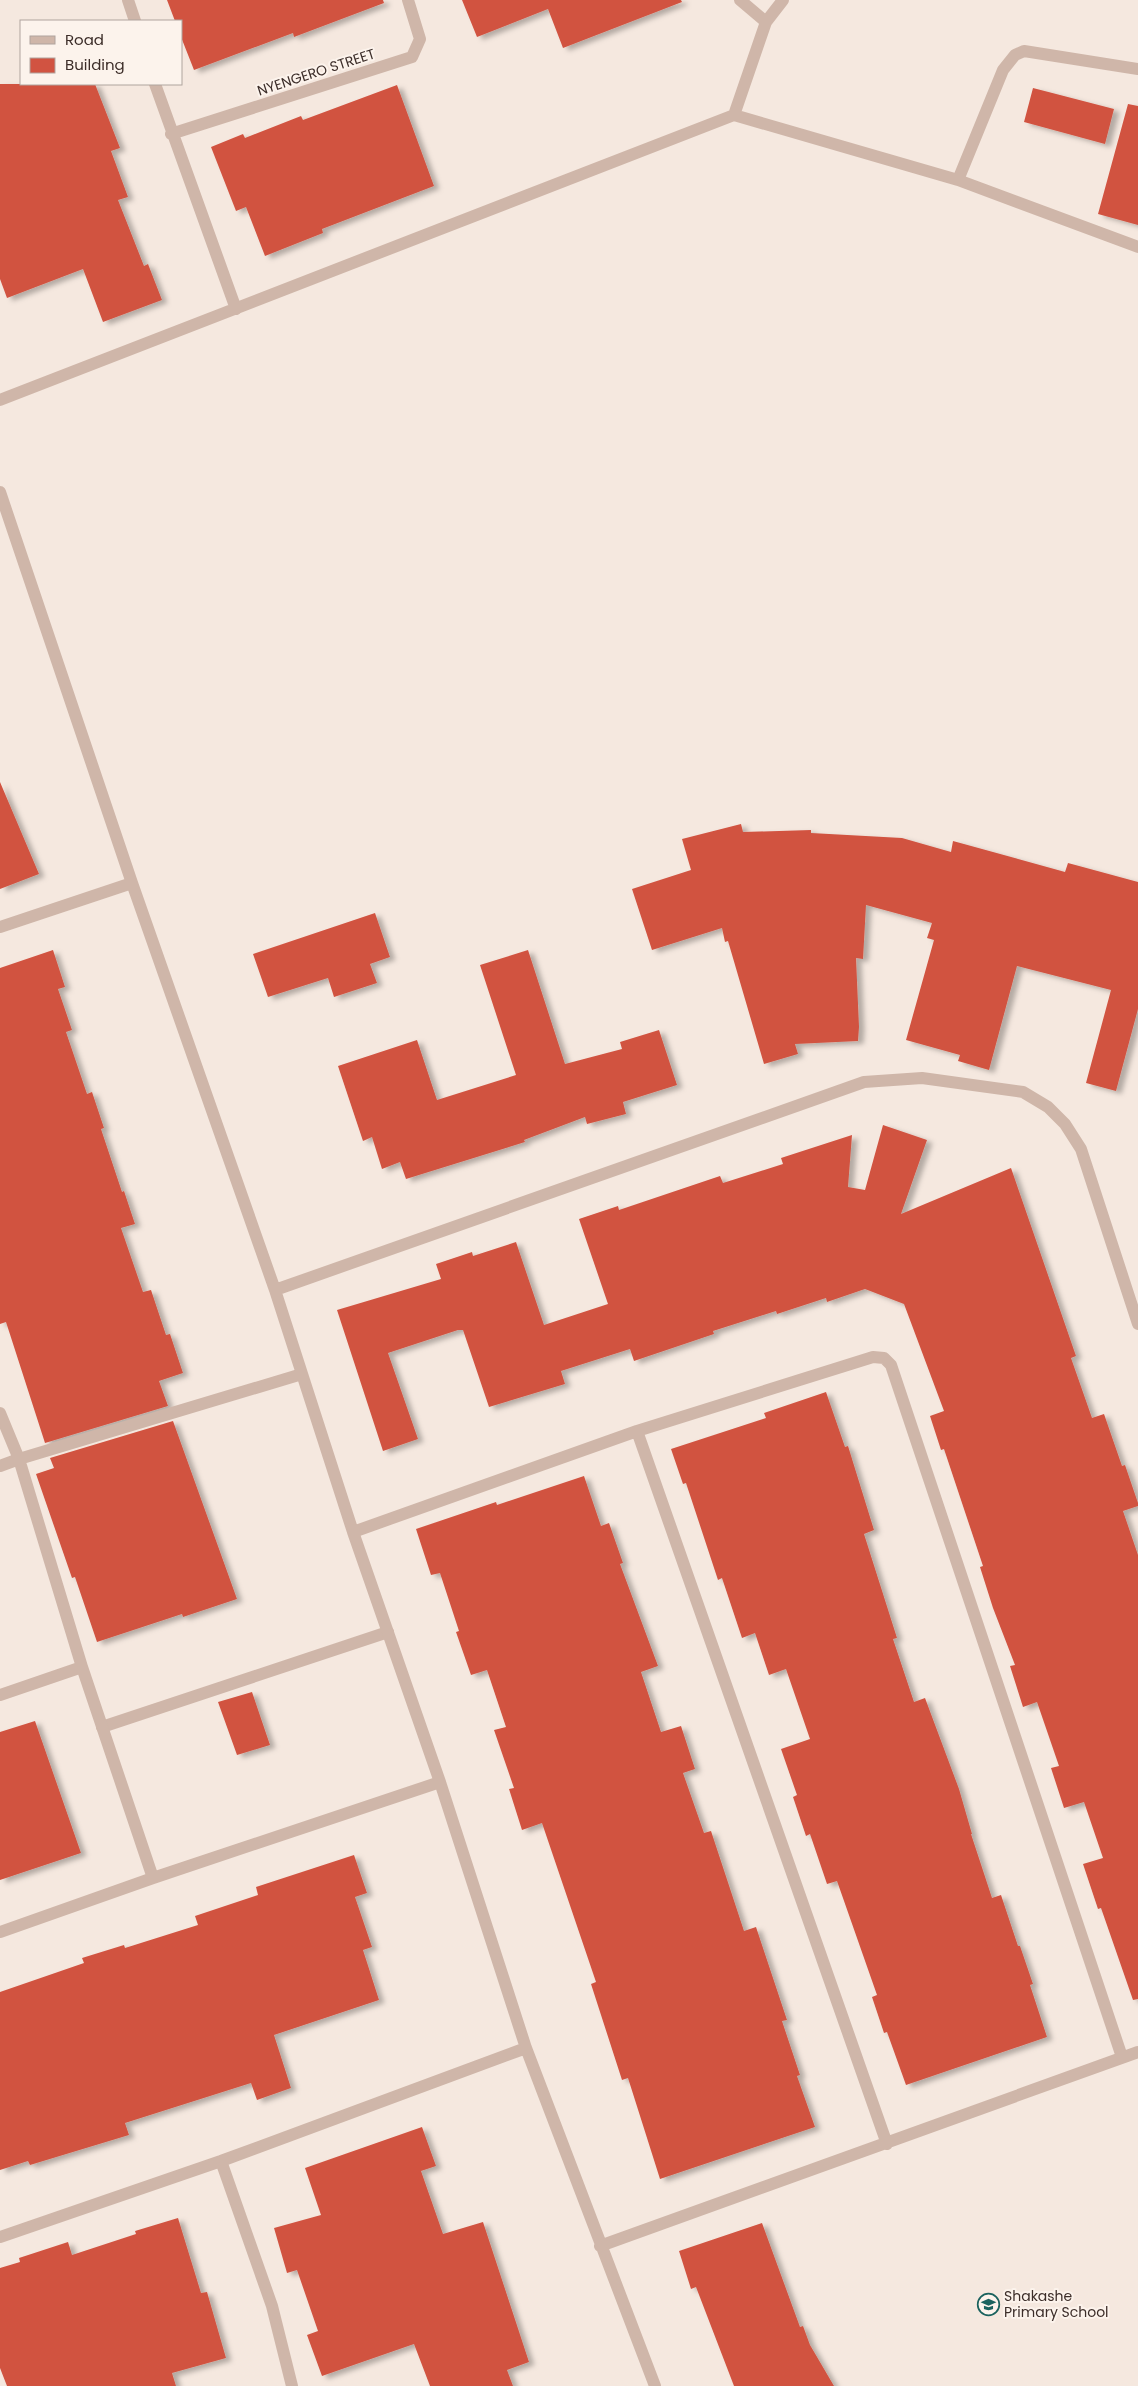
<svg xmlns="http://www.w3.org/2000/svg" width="1138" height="2386" viewBox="0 0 1138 2386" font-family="Poppins,sans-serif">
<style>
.building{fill:#d15341;filter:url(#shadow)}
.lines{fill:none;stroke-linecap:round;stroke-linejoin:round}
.service{stroke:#cfb6a9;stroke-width:12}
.minor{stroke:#cfb6a9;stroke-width:12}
.labels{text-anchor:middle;stroke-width:4;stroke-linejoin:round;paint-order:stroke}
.street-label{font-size:14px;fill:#3c2d29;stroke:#fcf3ec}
.poi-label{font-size:14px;fill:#3c2d29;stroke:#fcf3ec;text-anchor:start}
</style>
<defs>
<filter id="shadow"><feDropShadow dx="5.5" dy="3" stdDeviation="2.5" flood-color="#0004"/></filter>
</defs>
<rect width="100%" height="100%" fill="#f5e8df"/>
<path class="building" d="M 167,0 L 383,0 L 384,3 L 294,37 L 293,33 L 194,70 L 181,37 L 181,21 L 175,21 Z
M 462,0 L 681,0 L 682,2 L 563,48 L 548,9 L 477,37 Z
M 0,84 L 95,84 L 120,148 L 111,151 L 128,197 L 118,200 L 144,266 L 148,264 L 162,300 L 103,322 L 83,269 L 7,298 L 0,279 Z
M 397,85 L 434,186 L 322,229 L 323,233 L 265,256 L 246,207 L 236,211 L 211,147 L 243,134 L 245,138 L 301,116 L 303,120 Z
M 1033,88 L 1114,109 L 1105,144 L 1024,122 Z
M 1128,104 L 1138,106 L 1138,225 L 1098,214 Z
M 0,782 L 39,874 L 0,889 Z
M 741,824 L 743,832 L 811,830 L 811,833 L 902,838 L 951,852 L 953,841 L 1065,872 L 1068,863 L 1138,882 L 1138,1009 L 1116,1091 L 1086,1083 L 1111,990 L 1017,966 L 989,1070 L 958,1061 L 960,1055 L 906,1040 L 934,940 L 927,938 L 932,923 L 866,905 L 863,959 L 856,958 L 859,1027 L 858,1041 L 795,1044 L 798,1054 L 764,1064 L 728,941 L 725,942 L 722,928 L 652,950 L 632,889 L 691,870 L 682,839 Z
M 375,913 L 390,957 L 370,964 L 377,983 L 334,997 L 328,978 L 268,997 L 253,954 Z
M 53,950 L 65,987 L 58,989 L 72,1030 L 66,1032 L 87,1094 L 92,1092 L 104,1128 L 101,1129 L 122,1192 L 124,1191 L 135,1224 L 121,1228 L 143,1292 L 151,1290 L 166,1335 L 170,1334 L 183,1373 L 159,1381 L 168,1406 L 45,1443 L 6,1322 L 0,1324 L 0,968 Z
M 528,950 L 565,1064 L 622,1049 L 620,1042 L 659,1030 L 677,1085 L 623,1102 L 626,1114 L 587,1124 L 585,1117 L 524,1140 L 525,1142 L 406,1179 L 400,1162 L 382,1169 L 372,1137 L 363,1141 L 338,1066 L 417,1040 L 437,1100 L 516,1075 L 480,965 Z
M 883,1125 L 927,1140 L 901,1214 L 1011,1168 L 1076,1356 L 1071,1358 L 1092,1418 L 1104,1414 L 1122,1466 L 1125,1465 L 1138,1503 L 1138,1506 L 1123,1511 L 1138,1555 L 1138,1999 L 1133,2000 L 1101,1908 L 1098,1909 L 1083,1864 L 1103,1858 L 1084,1802 L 1064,1808 L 1051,1768 L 1059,1766 L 1037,1702 L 1023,1707 L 1010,1666 L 1015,1665 L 993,1608 L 980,1567 L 983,1566 L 944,1449 L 941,1450 L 930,1416 L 944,1411 L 904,1304 L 865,1289 L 827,1302 L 826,1298 L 777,1314 L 776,1311 L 713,1331 L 714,1334 L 634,1361 L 630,1349 L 561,1371 L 565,1384 L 489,1407 L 463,1330 L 458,1330 L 388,1353 L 418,1439 L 383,1451 L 337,1310 L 441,1279 L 436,1264 L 472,1252 L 473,1256 L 516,1242 L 544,1325 L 608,1304 L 579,1219 L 618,1206 L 619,1210 L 720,1176 L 723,1183 L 783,1164 L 781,1158 L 852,1135 L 848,1187 L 865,1190 Z
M 826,1392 L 845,1447 L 848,1446 L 874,1530 L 864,1534 L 897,1638 L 893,1639 L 914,1702 L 925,1698 L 959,1789 L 972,1834 L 971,1834 L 992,1898 L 1001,1895 L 1018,1946 L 1020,1946 L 1033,1984 L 1030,1985 L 1047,2037 L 906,2085 L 887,2032 L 884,2033 L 872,1997 L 877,1995 L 837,1881 L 827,1884 L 810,1834 L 806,1836 L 793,1797 L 797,1795 L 781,1749 L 810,1739 L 786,1669 L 769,1675 L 755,1633 L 742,1638 L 722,1578 L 718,1580 L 686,1483 L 683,1484 L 671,1449 L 766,1418 L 764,1413 Z
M 173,1421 L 237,1599 L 183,1617 L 182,1614 L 97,1642 L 75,1577 L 72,1578 L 36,1474 L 54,1468 L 50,1458 Z
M 584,1476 L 601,1526 L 609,1523 L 623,1563 L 620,1564 L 658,1666 L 641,1672 L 661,1732 L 681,1726 L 695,1769 L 683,1773 L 704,1833 L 711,1831 L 744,1931 L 756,1927 L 787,2020 L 782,2021 L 800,2075 L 797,2076 L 815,2127 L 660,2179 L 628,2078 L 622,2080 L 591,1984 L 596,1982 L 542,1823 L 522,1830 L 509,1789 L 514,1788 L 494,1730 L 506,1727 L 487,1670 L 471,1675 L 456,1632 L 459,1631 L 440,1573 L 431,1575 L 416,1529 L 496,1502 L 497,1505 Z
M 252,1692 L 270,1745 L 237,1755 L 218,1702 Z
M 35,1721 L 81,1853 L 0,1880 L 0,1732 Z
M 354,1855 L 367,1893 L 355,1897 L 372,1947 L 363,1950 L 379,2000 L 274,2035 L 291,2088 L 257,2100 L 251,2083 L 125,2123 L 129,2135 L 30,2165 L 28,2161 L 0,2170 L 0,1992 L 84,1963 L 82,1958 L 124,1945 L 125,1948 L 198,1925 L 195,1916 L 258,1895 L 256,1887 Z
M 422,2127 L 436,2166 L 421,2171 L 443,2234 L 483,2222 L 529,2362 L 507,2370 L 513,2386 L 430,2386 L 414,2344 L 322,2376 L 307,2335 L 318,2331 L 297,2270 L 287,2273 L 274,2228 L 321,2215 L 305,2168 Z
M 178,2218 L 201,2293 L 207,2292 L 226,2358 L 172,2373 L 176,2386 L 7,2386 L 0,2368 L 0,2268 L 20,2262 L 19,2258 L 68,2242 L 72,2255 L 136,2234 L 135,2231 Z
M 762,2223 L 800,2327 L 803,2326 L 810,2345 L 834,2386 L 734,2386 L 696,2287 L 691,2289 L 679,2251 Z"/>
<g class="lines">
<path class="service" d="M 102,1727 L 388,1632"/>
<path class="minor" d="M 128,0 L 135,21
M 740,0 L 766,22
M 155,84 L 236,309
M 734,115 L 766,22 L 783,0
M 171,134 L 412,57 L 420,39 L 408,0
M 958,180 L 1003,70 L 1015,55 L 1024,51 L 1138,69
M 0,400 L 734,115 L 958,180 L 1138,247
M 0,492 L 132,883 L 275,1290 L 353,1532 L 440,1782 L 526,2048 L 655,2386
M 0,927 L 132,883
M 275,1290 L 864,1082 L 922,1078 L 1023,1092 L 1048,1107 L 1065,1124 L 1081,1149 L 1138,1324
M 0,1413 L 19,1459 L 302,1374
M 637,1431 L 887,2144
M 0,1466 L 19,1459 L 82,1667 L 0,1695
M 353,1532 L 637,1431 L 873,1357 L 884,1358 L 891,1365 L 1122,2057
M 82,1667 L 153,1878
M 0,1932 L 153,1878 L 440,1782
M 221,2161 L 272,2306 L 292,2386
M 0,2237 L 221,2161 L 526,2048
M 600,2246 L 1138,2052"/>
</g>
<defs>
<symbol id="school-ring" viewBox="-11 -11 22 22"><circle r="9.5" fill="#fcf3ec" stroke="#1a625e" stroke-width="1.5"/><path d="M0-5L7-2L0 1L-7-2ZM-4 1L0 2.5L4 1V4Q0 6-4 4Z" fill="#1a625e"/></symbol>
</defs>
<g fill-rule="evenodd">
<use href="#school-ring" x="976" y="2292" width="25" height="25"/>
</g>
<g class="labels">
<g class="street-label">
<text transform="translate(316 72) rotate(-18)" y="5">NYENGERO STREET</text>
</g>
<g class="poi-label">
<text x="1004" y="2301">Shakashe<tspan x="1004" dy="16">Primary School</tspan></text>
</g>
</g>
<rect x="20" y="20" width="162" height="65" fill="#fcf3ec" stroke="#afa49e"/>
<rect x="30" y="36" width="25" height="8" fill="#cfb6a9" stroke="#afa49e"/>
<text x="65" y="45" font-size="15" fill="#3c2d29">Road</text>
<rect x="30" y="58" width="25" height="15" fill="#d15341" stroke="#afa49e"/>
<text x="65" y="70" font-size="15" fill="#3c2d29">Building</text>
</svg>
